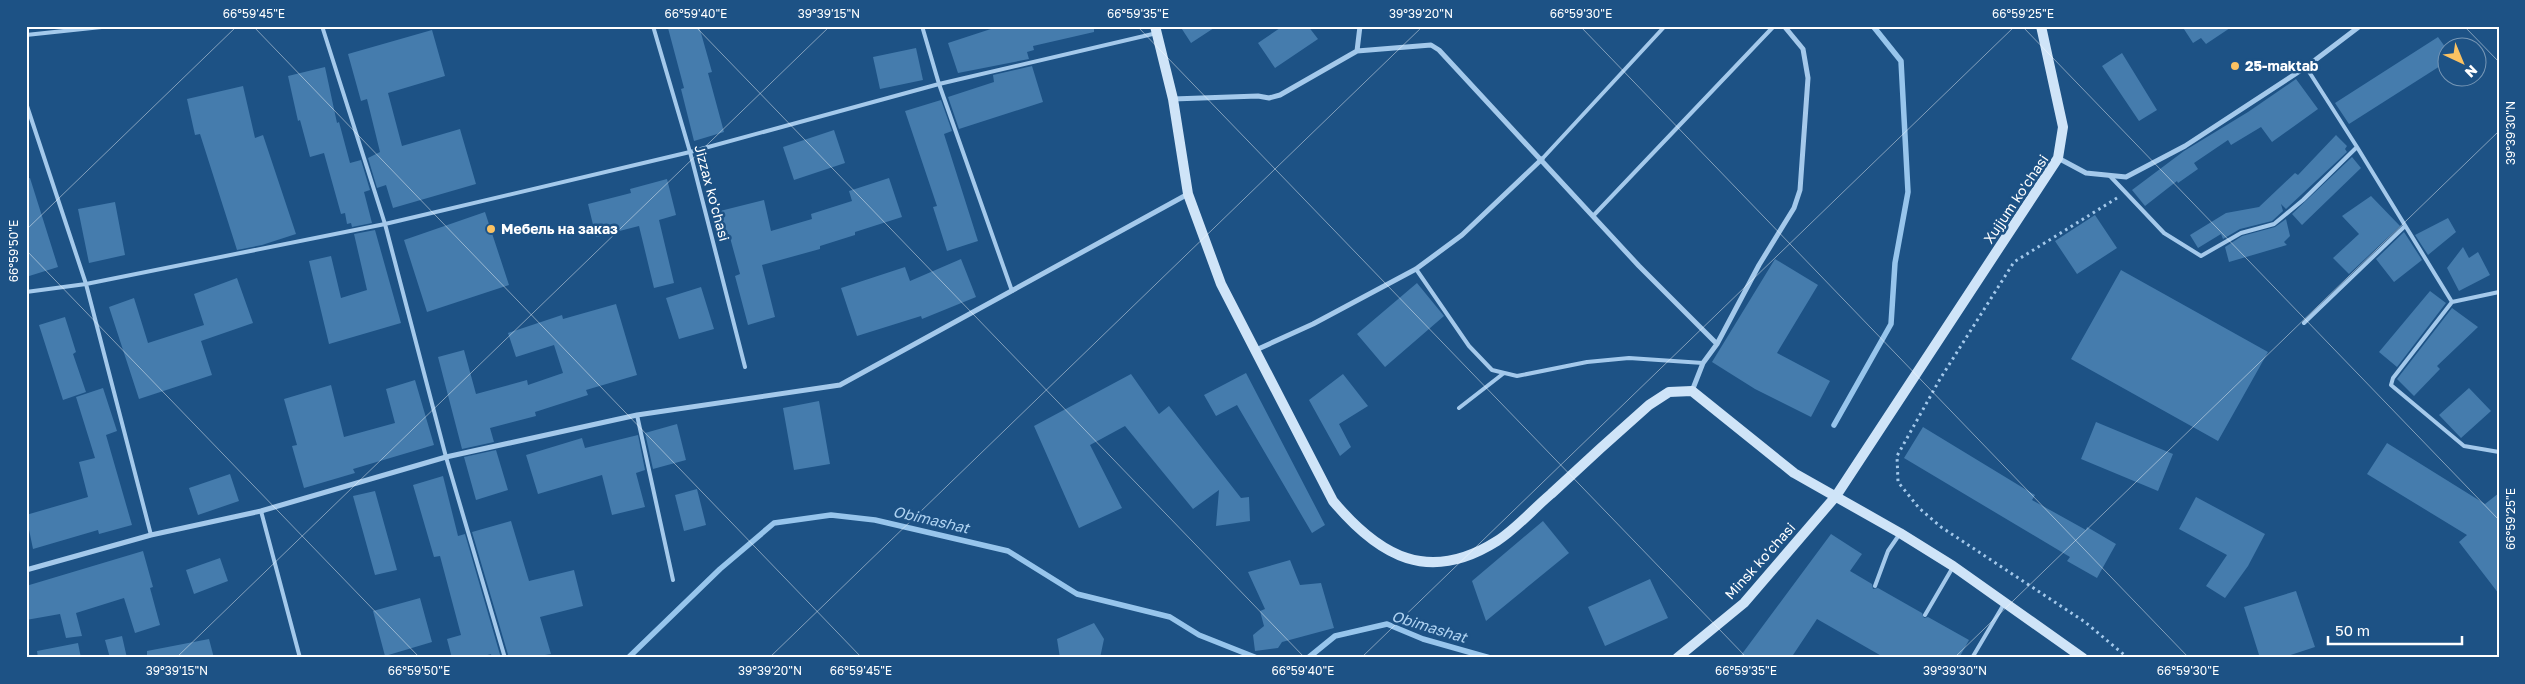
<svg xmlns="http://www.w3.org/2000/svg" width="2525" height="684" viewBox="0 0 2525 684" font-family="'Golos Text',sans-serif">
<style>
.lines{fill:none;stroke-linecap:round;stroke-linejoin:round}
.stream{stroke:#97c5ec;stroke-width:5.5}
.building{fill:#457cad}
.path{stroke:#a4c9eb;stroke-width:3;stroke-dasharray:2.5 4;stroke-linecap:butt}
.lane{stroke:#a4c9eb;stroke-width:4}
.street{stroke:#a4c9eb;stroke-width:5}
.secondary{stroke:#cfe4f8;stroke-width:10}
.ticks{fill:none;stroke:#fff;stroke-width:1;stroke-opacity:0.45}
.poi-dot{fill:#fbc262;stroke:#1d5285;stroke-width:2}
.labels{text-anchor:middle;stroke-width:5;stroke-linejoin:round;paint-order:stroke}
.poi-label{font-size:14px;font-weight:bold;fill:#fff;stroke:#1d5285;text-anchor:start}
.street-label{font-size:14px;fill:#fff;stroke:#1d5285}
.water-label{font-size:15px;font-style:italic;fill:#afd3f2;stroke:#1d5285}
.neatline{fill:none;stroke:#fff;stroke-width:2}
.ticks-label{font-size:12px;text-anchor:middle;fill:#fff}
</style>
<rect width="100%" height="100%" fill="#1d5285"/>
<g class="lines">
<path class="stream" d="M 1834,425 L 1891,324 L 1895,263 L 1908,192 L 1901,61 L 1873,26
M 628,658 L 720,569 L 774,523 L 831,515 L 875,520 L 1008,551 L 1077,594 L 1170,617 L 1199,635 L 1257,658
M 1308,658 L 1335,636 L 1387,624 L 1423,639 L 1490,658"/>
</g>
<path class="building" d="M 675,26 L 699,26 L 712,72 L 708,73 L 724,132 L 694,141 L 681,89 L 684,88 L 668,28 Z
M 1000,26 L 1094,26 L 1094,32 L 1033,46 L 1034,50 L 1027,52 L 1029,59 L 958,73 L 948,43 Z
M 1180,26 L 1217,26 L 1191,43 Z
M 1283,26 L 1308,26 L 1318,39 L 1275,68 L 1258,43 Z
M 2182,26 L 2233,26 L 2206,44 L 2201,38 L 2193,43 Z
M 432,30 L 445,76 L 388,93 L 402,146 L 460,129 L 476,184 L 393,208 L 386,185 L 377,188 L 368,158 L 380,152 L 367,99 L 361,101 L 348,54 Z
M 2438,37 L 2448,51 L 2448,61 L 2349,124 L 2335,103 Z
M 916,48 L 923,80 L 880,89 L 873,57 Z
M 2122,53 L 2157,110 L 2139,121 L 2102,66 Z
M 1032,66 L 1043,102 L 959,129 L 948,97 L 994,82 L 993,75 Z
M 325,67 L 337,123 L 339,122 L 350,163 L 361,160 L 370,190 L 364,192 L 372,223 L 352,227 L 351,223 L 347,224 L 345,213 L 341,214 L 324,153 L 310,157 L 300,120 L 298,121 L 288,76 Z
M 2296,79 L 2318,109 L 2272,142 L 2261,127 L 2231,145 L 2228,140 L 2194,163 L 2198,169 L 2178,183 L 2177,181 L 2145,206 L 2132,190 L 2184,151 L 2248,112 Z
M 243,86 L 255,138 L 263,135 L 296,234 L 262,245 L 237,250 L 200,134 L 195,135 L 187,99 Z
M 941,100 L 952,131 L 944,134 L 978,241 L 947,251 L 933,207 L 937,206 L 905,111 Z
M 834,130 L 845,163 L 794,180 L 783,147 Z
M 2336,135 L 2347,146 L 2345,149 L 2347,152 L 2286,209 L 2281,204 L 2283,211 L 2272,221 L 2240,229 L 2223,239 L 2221,234 L 2198,248 L 2190,235 L 2226,213 L 2259,207 L 2295,173 L 2298,175 Z
M 2352,157 L 2361,168 L 2302,225 L 2292,214 Z
M 30,178 L 58,267 L 26,277 L 26,179 Z
M 889,178 L 902,217 L 855,232 L 855,235 L 820,246 L 820,249 L 762,265 L 775,317 L 748,325 L 735,276 L 740,274 L 729,234 L 721,236 L 716,212 L 764,200 L 771,231 L 812,219 L 811,214 L 852,201 L 849,191 Z
M 667,179 L 676,215 L 659,220 L 674,283 L 654,288 L 639,226 L 596,237 L 588,204 L 631,193 L 630,189 Z
M 2371,196 L 2400,226 L 2349,274 L 2333,258 L 2359,234 L 2342,216 Z
M 115,202 L 125,255 L 89,263 L 78,209 Z
M 485,212 L 509,285 L 427,312 L 404,240 Z
M 2095,215 L 2117,248 L 2077,274 L 2055,241 Z
M 2448,218 L 2456,232 L 2428,255 L 2415,235 Z
M 2286,219 L 2290,236 L 2284,242 L 2287,245 L 2229,262 L 2225,247 L 2242,236 L 2275,227 Z
M 375,230 L 401,323 L 329,344 L 309,261 L 331,256 L 341,298 L 367,290 L 354,234 Z
M 2404,232 L 2422,260 L 2394,282 L 2376,259 Z
M 2463,247 L 2469,258 L 2478,252 L 2490,275 L 2459,291 L 2447,268 Z
M 961,259 L 976,297 L 922,319 L 921,316 L 857,336 L 841,288 L 905,267 L 910,281 Z
M 1775,259 L 1818,285 L 1777,353 L 1830,381 L 1811,417 L 1755,389 L 1712,362 Z
M 2121,270 L 2268,352 L 2218,441 L 2071,359 Z
M 237,278 L 253,323 L 201,341 L 212,375 L 139,399 L 109,307 L 134,298 L 148,343 L 204,325 L 194,294 Z
M 1417,283 L 1444,316 L 1385,367 L 1357,334 Z
M 701,287 L 714,329 L 679,339 L 666,298 Z
M 2430,291 L 2446,303 L 2397,367 L 2379,352 Z
M 616,304 L 637,375 L 586,390 L 588,395 L 535,412 L 536,416 L 490,428 L 494,442 L 462,449 L 438,357 L 464,350 L 476,394 L 527,380 L 528,385 L 563,373 L 554,345 L 516,357 L 508,333 L 562,315 L 563,319 Z
M 2452,308 L 2478,327 L 2437,366 L 2440,369 L 2414,396 L 2397,379 Z
M 65,317 L 76,352 L 73,354 L 86,392 L 63,400 L 39,325 Z
M 1246,373 L 1325,525 L 1312,533 L 1237,405 L 1216,416 L 1204,395 Z
M 1131,374 L 1159,414 L 1169,406 L 1241,498 L 1249,497 L 1250,521 L 1216,526 L 1219,490 L 1193,509 L 1125,426 L 1090,445 L 1122,508 L 1079,528 L 1034,426 Z
M 1343,374 L 1368,406 L 1339,424 L 1351,447 L 1340,456 L 1309,400 Z
M 415,380 L 434,445 L 353,469 L 355,473 L 304,488 L 292,446 L 297,445 L 284,399 L 331,385 L 344,437 L 395,423 L 386,389 Z
M 103,388 L 117,431 L 106,435 L 132,525 L 99,534 L 98,530 L 33,549 L 26,515 L 88,497 L 79,462 L 95,458 L 76,397 Z
M 2469,388 L 2491,411 L 2461,438 L 2439,415 Z
M 819,401 L 830,464 L 794,470 L 783,408 Z
M 2096,422 L 2173,454 L 2158,491 L 2081,459 Z
M 677,424 L 686,460 L 653,469 L 645,433 Z
M 1923,427 L 2035,495 L 2032,500 L 2086,530 L 2087,527 L 2116,544 L 2097,578 L 2067,561 L 2070,557 L 1904,458 Z
M 638,435 L 645,470 L 636,473 L 645,507 L 612,515 L 602,475 L 538,494 L 526,455 L 582,438 L 585,448 Z
M 2387,443 L 2485,504 L 2499,493 L 2499,594 L 2459,542 L 2467,535 L 2367,474 Z
M 496,450 L 508,490 L 476,500 L 464,457 Z
M 230,474 L 239,501 L 198,515 L 189,488 Z
M 443,476 L 458,536 L 465,534 L 501,658 L 492,658 L 491,654 L 477,658 L 452,658 L 447,639 L 461,635 L 440,556 L 434,557 L 413,485 Z
M 697,489 L 706,525 L 684,531 L 675,495 Z
M 375,491 L 397,570 L 375,575 L 353,496 Z
M 2196,497 L 2265,534 L 2248,566 L 2225,598 L 2206,586 L 2227,555 L 2179,529 Z
M 511,521 L 529,581 L 574,570 L 583,606 L 540,617 L 551,654 L 545,655 L 546,658 L 509,658 L 472,532 Z
M 1543,521 L 1569,553 L 1486,621 L 1472,581 Z
M 1831,534 L 1862,554 L 1850,571 L 1872,584 L 1873,589 L 1878,588 L 1922,613 L 1924,618 L 1928,617 L 1969,640 L 1959,658 L 1885,658 L 1817,619 L 1791,658 L 1739,658 Z
M 143,551 L 153,587 L 150,588 L 160,625 L 135,633 L 124,598 L 76,613 L 82,636 L 66,638 L 60,614 L 26,620 L 26,586 Z
M 220,558 L 228,581 L 194,594 L 186,570 Z
M 1290,560 L 1300,585 L 1321,583 L 1334,628 L 1282,642 L 1278,648 L 1255,651 L 1253,635 L 1264,626 L 1260,611 L 1265,609 L 1248,572 Z
M 1650,579 L 1668,618 L 1605,646 L 1588,607 Z
M 2296,591 L 2315,647 L 2281,658 L 2260,658 L 2244,607 Z
M 420,598 L 432,642 L 385,656 L 373,611 Z
M 1094,623 L 1104,639 L 1100,658 L 1060,658 L 1057,639 Z
M 122,636 L 127,658 L 110,658 L 105,640 Z
M 209,639 L 214,658 L 147,658 L 147,651 Z
M 78,643 L 81,658 L 38,658 L 37,651 Z"/>
<g class="lines">
<path class="path" d="M 2117,198 L 2014,262 L 1940,379 L 1897,456 L 1898,482 L 1919,508 L 1941,527 L 2085,622 L 2128,658"/>
<path class="lane" d="M 322,26 L 385,224 L 446,457 L 505,658
M 653,26 L 690,152 L 745,367
M 922,26 L 939,84 L 1012,291
M 26,35 L 111,26
M 2306,67 L 2357,147
M 26,103 L 86,284 L 151,535
M 1542,159 L 1665,26
M 2110,176 L 2164,233 L 2201,256 L 2241,233 L 2274,224 L 2303,200 L 2357,147 L 2452,302 L 2499,292
M 1593,216 L 1774,26
M 1416,269 L 1469,346 L 1492,370 L 1517,376 L 1587,362 L 1629,358 L 1703,363
M 26,292 L 86,284 L 385,224 L 690,152 L 939,84 L 1157,33
M 2452,302 L 2393,378 L 2391,385 L 2464,446 L 2499,452
M 2304,323 L 2405,226
M 1459,408 L 1504,373
M 637,415 L 673,580
M 261,511 L 300,658
M 1875,586 L 1888,551 L 1899,535
M 1925,615 L 1953,567
M 1972,658 L 2004,604"/>
<path class="street" d="M 1357,51 L 1360,26
M 1173,99 L 1258,96 L 1269,98 L 1280,95 L 1357,51 L 1431,45 L 1439,50 L 1639,266 L 1717,344
M 2058,158 L 2086,173 L 2126,177 L 2185,146 L 2306,67 L 2360,26
M 1256,350 L 1313,324 L 1416,269 L 1462,235 L 1542,159
M 1692,391 L 1703,363 L 1717,344 L 1759,265 L 1794,208 L 1800,190 L 1808,78 L 1803,49 L 1784,26
M 26,570 L 151,535 L 261,511 L 446,457 L 637,415 L 840,385 L 1188,194"/>
<path class="secondary" d="M 1155,26 L 1173,99 L 1188,194 L 1221,284 L 1333,501 C 1380,557 1429,584 1497,541 C 1516,529 1533,509 1551,494 C 1583,464 1616,434 1649,405 L 1669,392 L 1692,391 L 1794,473 L 1900,533 L 1953,566 L 2083,658
M 1677,658 L 1744,603 L 1836,496 L 2058,158 L 2063,127 L 2041,26"/>
</g>
<path class="ticks" d="M 253,26 L 862,658M 695,26 L 1305,658M 1137,26 L 1747,658M 1580,26 L 2189,658M 2022,26 L 2499,520M 2464,26 L 2499,62M 26,230 L 237,26M 26,250 L 420,658M 176,658 L 830,26M 769,658 L 1423,26M 1361,658 L 2015,26M 1954,658 L 2499,131"/>
<g class="poi-dot">
<circle cx="2235" cy="66" r="5"/>
<circle cx="491" cy="229" r="5"/>
</g>
<g class="labels">
<g class="poi-label">
<text x="2245" y="71">25-maktab</text>
<text x="501" y="234">Мебель на заказ</text>
</g>
<g class="street-label">
<text transform="translate(712 193) rotate(75)" y="5">Jizzax ko'chasi</text>
<text transform="translate(2016 199) rotate(-56)" y="5">Xujjum ko'chasi</text>
<text transform="translate(1760 561) rotate(-48)" y="5">Minsk ko'chasi</text>
</g>
<g class="water-label">
<text transform="translate(931 520) rotate(13)" y="5">Obimashat</text>
<text transform="translate(1429 627) rotate(17)" y="5">Obimashat</text>
</g>
</g>
<rect width="2525" height="684" fill="none" stroke="#1d5285" stroke-width="55"/>
<g transform="translate(2462 62) rotate(136)"><circle r="24" fill="#1d5285" stroke="#7797b6"/>
<path d="M0-4L9 19L0 12L-9 19Z" fill="#fbc262"/>
<text y="-8" font-size="14" font-weight="bold" text-anchor="middle" fill="#ffffff">N</text>
</g>
<path d="M2328 636v8h134v-8" fill="none" stroke="#ffffff" stroke-width="2.5"/>
<text x="2335" y="636" font-size="15" fill="#ffffff" stroke="#1d5285" stroke-width="4" paint-order="stroke">50 m</text>
<rect x="28" y="28" width="2470" height="628" class="neatline"/>
<g class="ticks-label">
<text x="254" y="18">66°59'45"E</text>
<text x="696" y="18">66°59'40"E</text>
<text x="829" y="18">39°39'15"N</text>
<text x="1138" y="18">66°59'35"E</text>
<text x="1421" y="18">39°39'20"N</text>
<text x="1581" y="18">66°59'30"E</text>
<text x="2023" y="18">66°59'25"E</text>
<text transform="translate(2511 133) rotate(-90)" y="4">39°39'30"N</text>
<text transform="translate(14 251) rotate(-90)" y="4">66°59'50"E</text>
<text transform="translate(2511 519) rotate(-90)" y="4">66°59'25"E</text>
<text x="177" y="675">39°39'15"N</text>
<text x="419" y="675">66°59'50"E</text>
<text x="770" y="675">39°39'20"N</text>
<text x="861" y="675">66°59'45"E</text>
<text x="1303" y="675">66°59'40"E</text>
<text x="1746" y="675">66°59'35"E</text>
<text x="1955" y="675">39°39'30"N</text>
<text x="2188" y="675">66°59'30"E</text>
</g>
</svg>
